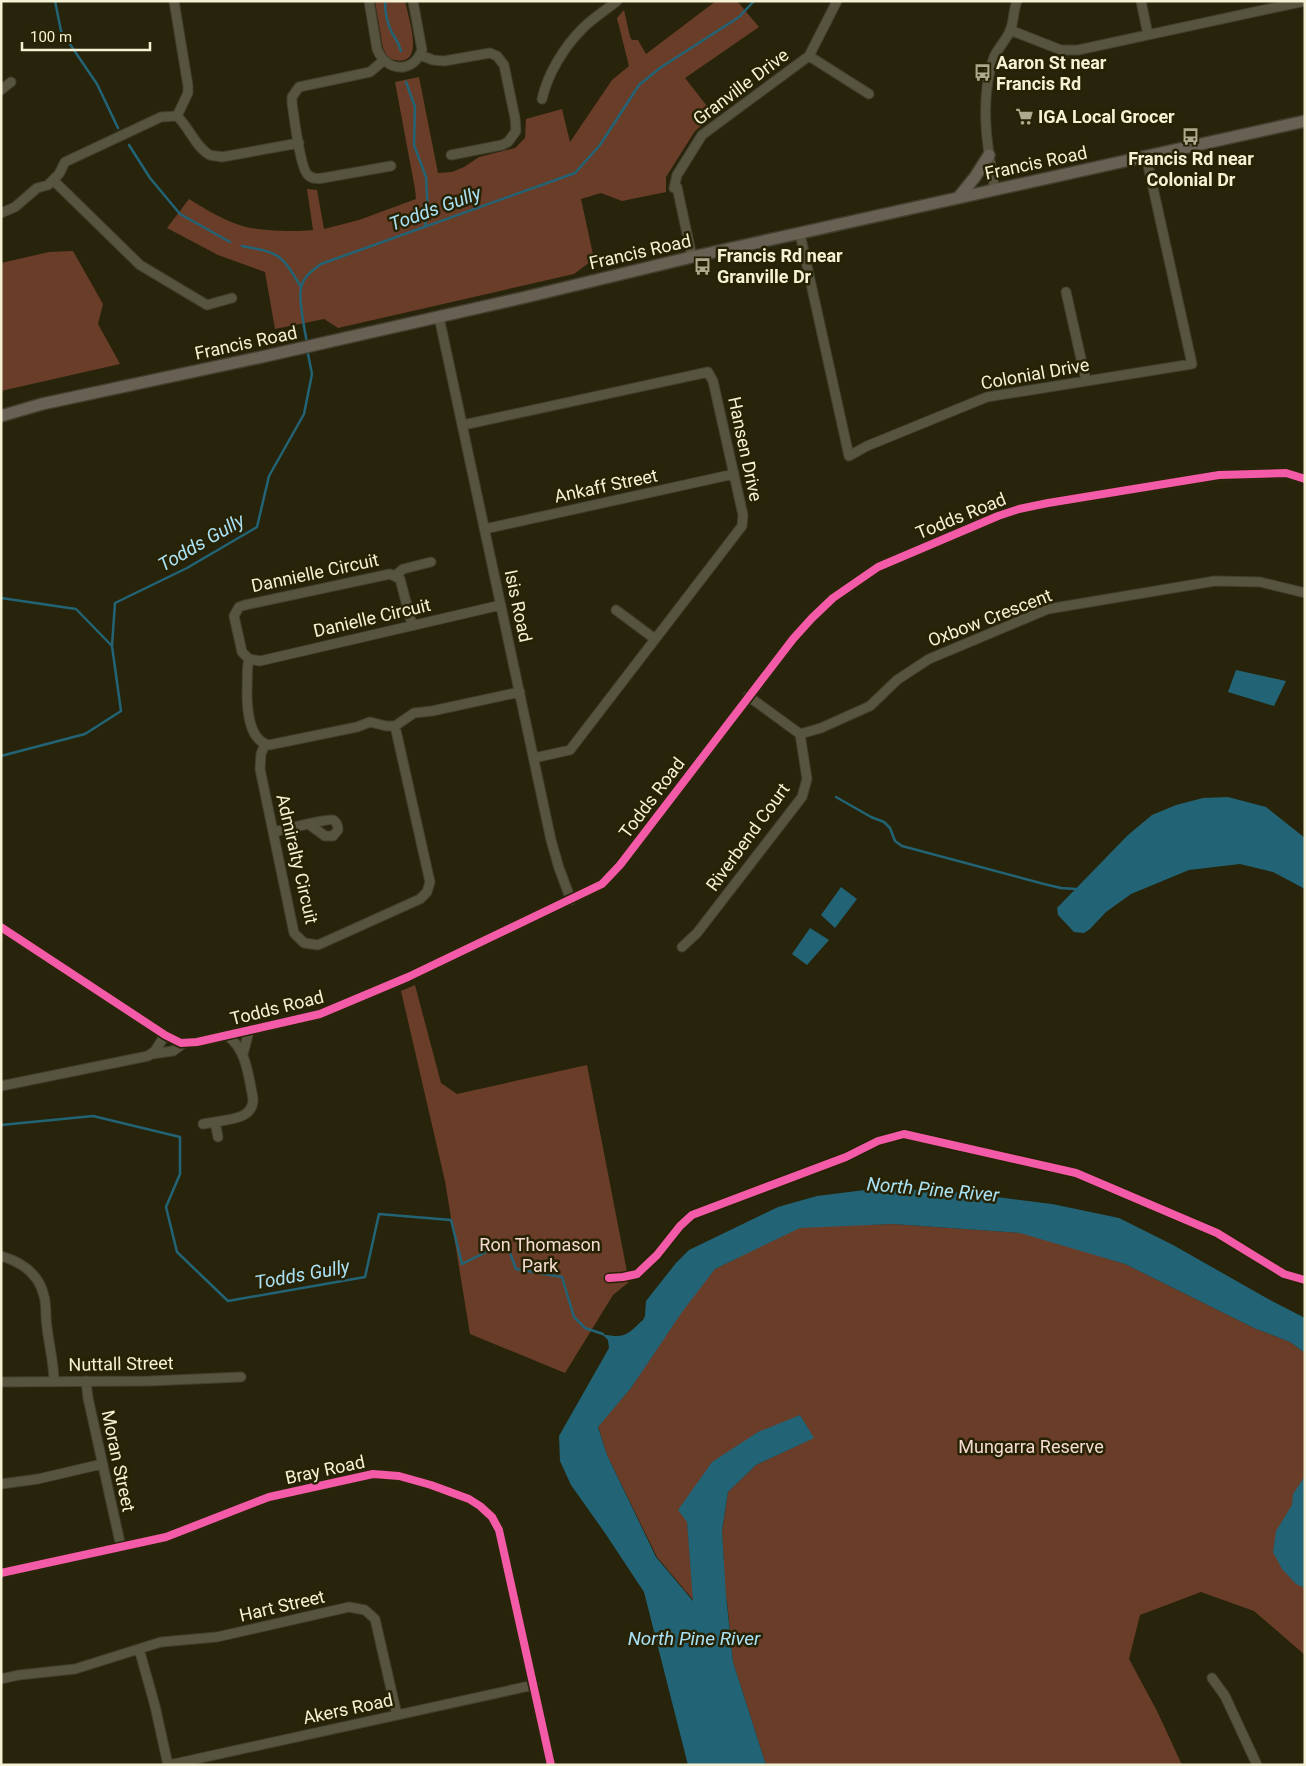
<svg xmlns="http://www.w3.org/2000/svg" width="1306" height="1766" viewBox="0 0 1306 1766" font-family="Roboto,sans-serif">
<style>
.green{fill:#6a3d29}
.water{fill:#226475}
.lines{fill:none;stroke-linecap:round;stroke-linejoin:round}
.stream{stroke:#226475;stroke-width:2.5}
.minor-casing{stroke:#423f2e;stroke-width:11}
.major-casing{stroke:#423f2e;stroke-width:14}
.minor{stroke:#56533e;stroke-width:9}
.major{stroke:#696054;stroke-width:11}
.cycleway-casing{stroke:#272204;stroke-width:11}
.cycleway{stroke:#f35aa7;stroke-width:8}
.labels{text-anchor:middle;stroke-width:5;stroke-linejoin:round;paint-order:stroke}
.poi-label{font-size:18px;font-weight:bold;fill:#f5f1d4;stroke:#272204;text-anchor:start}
.street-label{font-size:18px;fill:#f5f1d4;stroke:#272204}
.park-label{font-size:18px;fill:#f5dbd1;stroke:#272204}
.water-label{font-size:19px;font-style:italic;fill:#a9e1f4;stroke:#272204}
</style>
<rect width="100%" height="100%" fill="#27240b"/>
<path class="green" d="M 375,1 L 405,1 C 409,21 428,73 388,58 L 383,48 Z
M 716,1 L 737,1 L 759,27 L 685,78 L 714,115 L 695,131 L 666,177 L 666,192 L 622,201 L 601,193 L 581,199 L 594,259 L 574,274 L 338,328 L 324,319 L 275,329 L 265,272 L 218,255 L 167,228 L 189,199 C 207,210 226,222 246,227 C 263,231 295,232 313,230 L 307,189 L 317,190 L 324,229 L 359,220 L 416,199 L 415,189 L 395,82 L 419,77 L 438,173 L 452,172 L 464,167 L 479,157 L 515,148 L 525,138 L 526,119 L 562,109 L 570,142 L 612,80 L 629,66 L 617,18 L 624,10 L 630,37 L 632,40 L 638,40 L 646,54 Z
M 73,251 L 103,304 L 98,324 L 120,364 L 1,391 L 1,263 L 49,252 Z
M 415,985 L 441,1083 L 457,1094 L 587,1065 L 629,1282 L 613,1295 L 565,1373 L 470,1334 L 445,1181 L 401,991 Z
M 807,1223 L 865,1225 L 893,1224 L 1051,1235 L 1103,1257 L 1125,1264 L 1254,1328 L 1290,1342 L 1305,1353 L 1305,1655 L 1254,1611 L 1201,1592 L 1140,1615 L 1129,1659 L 1157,1711 L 1182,1765 L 766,1765 L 733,1662 L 727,1601 L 721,1580 L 724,1565 L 722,1532 L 728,1492 L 756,1465 L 813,1438 L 800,1415 L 687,1522 L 694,1601 L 657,1557 L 607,1455 L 598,1426 L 631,1388 L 703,1277 L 715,1269 Z"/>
<path class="water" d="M 1236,670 L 1286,681 L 1274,706 L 1228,692 Z
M 1228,797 L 1266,807 L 1305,838 L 1305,889 L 1273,872 L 1240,864 L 1189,870 L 1131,894 L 1106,912 L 1090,929 L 1084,933 L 1074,932 L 1058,915 L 1057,908 L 1128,835 L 1152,815 L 1176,805 L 1203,798 Z
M 841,887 L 857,899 L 835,928 L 821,915 Z
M 810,928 L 829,940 L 807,965 L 792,954 Z
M 881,1188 L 966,1193 L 1052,1204 L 1119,1218 L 1173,1245 L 1270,1300 L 1305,1318 L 1305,1353 L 1290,1342 L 1254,1328 L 1125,1264 L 1020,1233 L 893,1224 L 800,1228 L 715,1269 L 682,1312 L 631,1388 L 598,1427 L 607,1455 L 656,1557 L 693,1601 L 687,1522 L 678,1510 L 712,1462 L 758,1432 L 800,1415 L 814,1438 L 756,1465 L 728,1492 L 722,1531 L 726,1595 L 733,1662 L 766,1765 L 688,1765 L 644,1592 L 605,1533 L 571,1485 L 560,1461 L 559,1436 L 609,1348 L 608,1340 L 602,1334 C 626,1339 626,1335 643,1320 L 645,1316 L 646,1301 L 676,1263 L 689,1250 L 778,1207 L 817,1196 Z
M 1305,1476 L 1305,1588 L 1296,1584 L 1282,1569 L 1273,1552 L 1276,1531 L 1292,1505 L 1293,1494 Z"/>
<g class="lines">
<path class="stream" d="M 55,1 L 61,31 L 97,84 L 118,128
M 385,1 C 385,12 387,23 392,33 C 396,39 399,44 401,51
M 406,82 L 415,107 L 414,145 L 426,177 L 428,211 L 425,226
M 129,145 L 150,178 L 180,214 L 230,242
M 242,246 C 281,253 281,254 301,287
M 307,343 C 305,331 298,299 301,288 C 303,277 313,270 321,264 L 575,173 L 600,145 L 639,85 L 660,68 L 739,17 L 754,1
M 1,598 L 76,609 L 112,646
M 1,756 L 85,734 L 121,711 L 112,646 L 115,603 L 187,568 L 257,527 L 269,476 L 304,414 L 312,374 L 307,349
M 836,797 L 871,817 L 884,822 L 890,828 L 895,841 L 902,846 L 1044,884 L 1061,888 L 1076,889
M 1,1125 L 93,1116 L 180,1137 L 180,1174 L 166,1207 L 177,1252 L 228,1301 L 365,1277 L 379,1214 L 451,1220 L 462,1264 L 506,1242 L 516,1269 L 562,1277 L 574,1317 L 585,1328 L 603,1334"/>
<defs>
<path id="minor" d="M 174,1 L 188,86 L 188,93 L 177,116
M 369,1 L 377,49 C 386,72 413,74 422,50 L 413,1
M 1141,1 L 1148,35
M 1010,30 L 1061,50 L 1078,50 L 1305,1
M 420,55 L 433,60 L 444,61 L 490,53 L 497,56 L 504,65 L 515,118 L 516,131 L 508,142 L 502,145 L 451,155
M 809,56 L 869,94
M 383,61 L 370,72 L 299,87 L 292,97 L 292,103 C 294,116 300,168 308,175 C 312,179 318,179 323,178 L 391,166
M 1,90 L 11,82
M 542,99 C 548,73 564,47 583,28 C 593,18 606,10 617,1
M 53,180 L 140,265 L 207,305 L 232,298
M 995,190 C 987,148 979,98 994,57 C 998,48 1006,40 1010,31 C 1014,22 1013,11 1017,1
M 1,213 L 15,207 L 37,188 L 48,185 L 59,174 L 65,162 L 161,117 L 177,116 C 189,127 196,148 210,155 C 213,156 219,156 222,157 L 299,143
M 800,234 L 849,456 L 867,446 L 987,397 L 1192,364 L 1146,156
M 692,257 L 677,187 L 674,188 L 677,175 L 702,135 L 809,56 L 837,1
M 1066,292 L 1086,381
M 439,317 L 551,840 L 559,868 L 571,900
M 463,425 L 708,372 L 713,381 L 743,515 L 742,526 L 570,750 L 534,758
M 485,529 L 734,474
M 395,576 L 403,569 L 431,562
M 616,610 L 655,639
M 412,625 L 400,579 L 390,574 L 245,605 L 239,607 L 234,616 L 242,652 L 249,659 L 260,661 L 501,605
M 249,659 C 246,672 248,678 247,691 C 247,708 248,740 269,745 L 357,727 L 370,722 L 386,726 L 395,726 L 414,713 L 432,711 L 520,692
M 748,696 L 800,734 L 821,728 L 870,706 L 897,680 L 929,659 L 1048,609 L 1215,581 L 1260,582 L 1305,593
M 265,744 L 261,754 L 260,769 L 294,933 L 304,943 L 318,945 L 420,899 L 427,892 L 430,882 L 395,726
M 274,832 C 283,830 329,818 333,820 C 337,822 338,826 338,830 L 333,836 L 325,836 L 310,825
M 1,927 L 165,1035 L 181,1043 L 197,1042 L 320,1014 L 408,977 L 602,884 L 620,865 L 793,639 L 812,618 L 833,598 L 878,567 L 998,516 L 1019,509 L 1048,503 L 1219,475 L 1286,473 L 1305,479
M 682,947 L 697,933 L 802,797 L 807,779 L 800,734
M 152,1054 L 173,1051 L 184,1043
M 243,1054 L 249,1031
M 1,1086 L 148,1056 L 155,1051 L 165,1035
M 215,1122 C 230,1119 254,1119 253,1098 C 248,1075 247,1051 228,1036
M 203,1124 L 215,1122 L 218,1137
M 1,1256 C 22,1262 39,1274 44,1296 C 47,1306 45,1317 47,1327 C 49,1346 54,1363 54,1382
M 86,1381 L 88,1398 L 121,1547
M 1,1382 L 150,1381 L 241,1377
M 1,1484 L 38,1479 L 102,1464
M 1,1573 L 166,1537 L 269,1497 L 373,1474 L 399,1476 L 431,1485 L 469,1499 L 480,1506 L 492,1517 L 499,1530 L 551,1765
M 139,1649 L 155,1706 L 168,1765
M 1212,1678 L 1225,1696 L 1257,1765
M 1,1679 L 19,1675 L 75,1669 L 161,1642 L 217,1637 L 349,1607 L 365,1610 L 375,1619 L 397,1715
M 169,1765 L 534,1685"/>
<path id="major" d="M 958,198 L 975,177 L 989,155
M 1,416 L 42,404 L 266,356 L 526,297 L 692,257 L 1305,121"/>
</defs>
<use href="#minor" class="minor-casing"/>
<use href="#major" class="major-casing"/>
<use href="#minor" class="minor"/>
<use href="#major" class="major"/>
<defs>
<path id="cycleway" d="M 1,927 L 165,1035 L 181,1043 L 197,1042 L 320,1014 L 408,977 L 602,884 L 620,865 L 793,639 L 812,618 L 833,598 L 878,567 L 998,516 L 1019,509 L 1048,503 L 1219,475 L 1286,473 L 1305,479
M 609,1278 L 623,1277 L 637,1274 L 657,1255 L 680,1226 L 692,1215 L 846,1157 L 878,1141 L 904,1134 L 1076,1173 L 1217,1233 L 1284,1274 L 1305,1280
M 1,1573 L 166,1537 L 269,1497 L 373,1474 L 399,1476 L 431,1485 L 469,1499 L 480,1506 L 492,1517 L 499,1530 L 551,1765"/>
</defs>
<use href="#cycleway" class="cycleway-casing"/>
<use href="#cycleway" class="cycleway"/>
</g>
<defs>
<symbol id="bus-bare" viewBox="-9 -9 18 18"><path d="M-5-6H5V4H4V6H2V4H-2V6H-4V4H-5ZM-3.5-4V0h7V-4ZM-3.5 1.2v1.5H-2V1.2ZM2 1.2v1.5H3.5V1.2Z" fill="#ada98e" stroke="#272204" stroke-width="2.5" paint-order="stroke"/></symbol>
<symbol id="supermarket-bare" viewBox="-9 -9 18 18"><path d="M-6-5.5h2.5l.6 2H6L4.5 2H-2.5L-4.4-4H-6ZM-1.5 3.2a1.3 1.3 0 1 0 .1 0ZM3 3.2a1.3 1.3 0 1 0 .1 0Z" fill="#ada98e" stroke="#272204" stroke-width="2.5" paint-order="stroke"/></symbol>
</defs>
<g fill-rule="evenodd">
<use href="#bus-bare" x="970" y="60" width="25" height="25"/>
<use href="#supermarket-bare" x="1012" y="104" width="25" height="25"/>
<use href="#bus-bare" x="1178" y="124" width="25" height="25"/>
<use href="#bus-bare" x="690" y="254" width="25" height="25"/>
</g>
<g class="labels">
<g class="poi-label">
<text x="996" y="69">Aaron St near<tspan x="996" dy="21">Francis Rd</tspan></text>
<text x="1038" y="123">IGA Local Grocer</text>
<text x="1191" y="165" text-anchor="middle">Francis Rd near<tspan x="1191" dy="21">Colonial Dr</tspan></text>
<text x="717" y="262">Francis Rd near<tspan x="717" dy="21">Granville Dr</tspan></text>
</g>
<g class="street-label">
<text transform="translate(741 87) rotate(-37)" y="6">Granville Drive</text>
<text transform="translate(1036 163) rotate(-12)" y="6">Francis Road</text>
<text transform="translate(640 252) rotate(-13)" y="6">Francis Road</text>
<text transform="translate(246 343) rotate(-12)" y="6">Francis Road</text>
<text transform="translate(1035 374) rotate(-10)" y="6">Colonial Drive</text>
<text transform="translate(745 449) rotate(78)" y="6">Hansen Drive</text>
<text transform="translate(606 486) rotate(-12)" y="6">Ankaff Street</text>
<text transform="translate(961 516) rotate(-22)" y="6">Todds Road</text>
<text transform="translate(315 573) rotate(-12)" y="6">Dannielle Circuit</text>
<text transform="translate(518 606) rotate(78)" y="6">Isis Road</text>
<text transform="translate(372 618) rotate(-13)" y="6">Danielle Circuit</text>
<text transform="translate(990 618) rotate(-21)" y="6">Oxbow Crescent</text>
<text transform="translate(652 798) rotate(-53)" y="6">Todds Road</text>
<text transform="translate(748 837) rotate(-54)" y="6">Riverbend Court</text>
<text transform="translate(297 859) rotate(77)" y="6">Admiralty Circuit</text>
<text transform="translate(277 1008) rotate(-14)" y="6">Todds Road</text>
<text transform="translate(121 1364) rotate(-1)" y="6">Nuttall Street</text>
<text transform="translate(118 1461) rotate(78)" y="6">Moran Street</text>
<text transform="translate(325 1470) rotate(-12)" y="6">Bray Road</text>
<text transform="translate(282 1606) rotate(-13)" y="6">Hart Street</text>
<text transform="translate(348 1709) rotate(-12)" y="6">Akers Road</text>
</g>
<g class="park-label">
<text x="540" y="1251">Ron Thomason<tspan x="540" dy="21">Park</tspan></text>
<text x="1031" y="1453">Mungarra Reserve</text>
</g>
<g class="water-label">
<text transform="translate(435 208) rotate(-20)" y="7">Todds Gully</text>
<text transform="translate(201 542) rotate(-30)" y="7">Todds Gully</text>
<text transform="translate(933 1189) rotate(5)" y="7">North Pine River</text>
<text transform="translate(302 1274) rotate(-10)" y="7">Todds Gully</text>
<text x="694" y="1645">North Pine River</text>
</g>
</g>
<rect width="1306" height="1766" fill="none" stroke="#f5f1d4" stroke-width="5"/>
<path d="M22 42v8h128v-8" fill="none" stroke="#f5f1d4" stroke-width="2.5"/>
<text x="30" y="42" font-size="15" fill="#f5f1d4" stroke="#272204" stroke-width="4" paint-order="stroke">100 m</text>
</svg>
